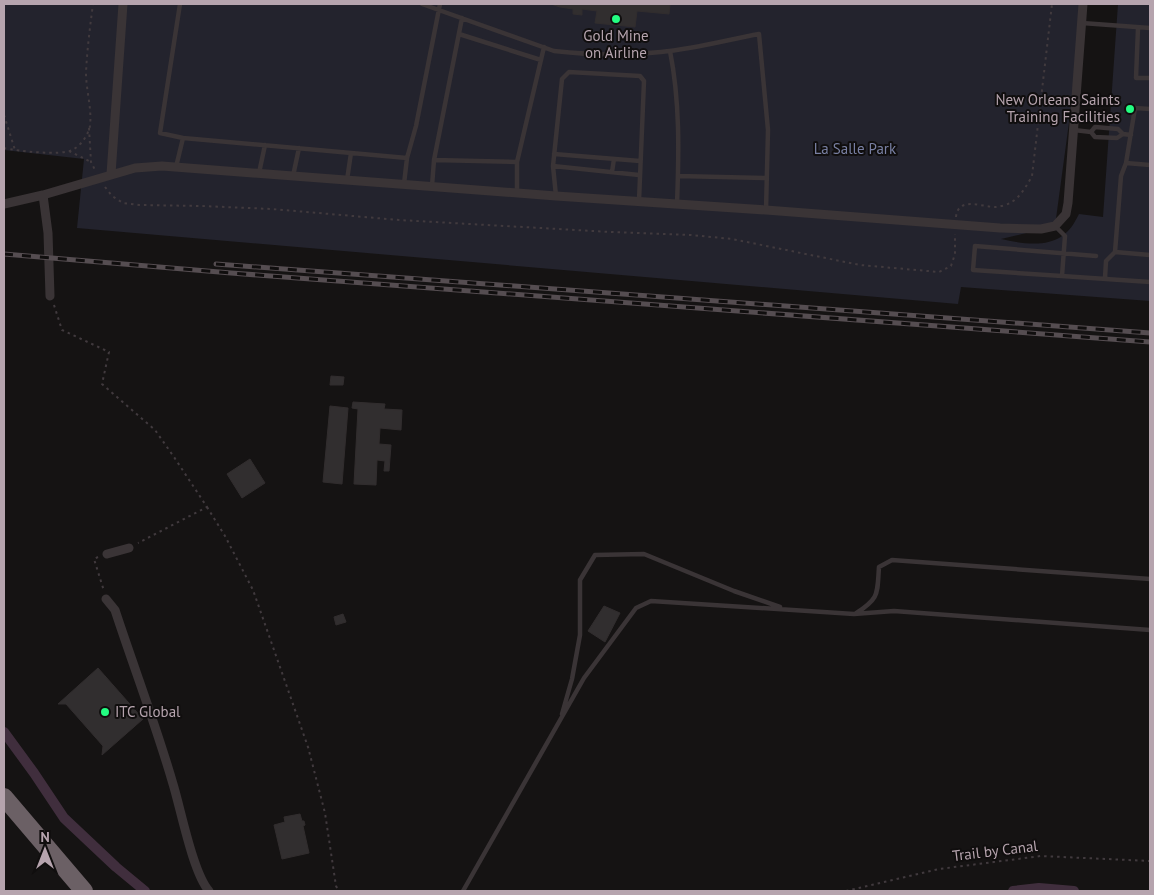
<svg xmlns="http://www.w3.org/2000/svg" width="1154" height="895" viewBox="0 0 1154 895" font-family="'PT Sans',sans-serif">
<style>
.green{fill:#23232d}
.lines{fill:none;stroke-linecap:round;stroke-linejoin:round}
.canal{stroke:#402e3d;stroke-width:10}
.building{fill:#312e2f;stroke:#312d2e}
.path{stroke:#413a3e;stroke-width:2;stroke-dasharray:2.5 4;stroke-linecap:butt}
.service{stroke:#3a3436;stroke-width:4.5}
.minor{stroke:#3a3436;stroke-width:9}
.motorway{stroke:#6b6065;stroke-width:18}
.rail-casing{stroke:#554d51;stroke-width:5}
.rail{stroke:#100e0e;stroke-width:3;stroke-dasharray:9;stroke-linecap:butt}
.poi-dot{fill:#23fd82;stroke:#100e0e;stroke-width:2}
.labels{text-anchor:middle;stroke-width:4;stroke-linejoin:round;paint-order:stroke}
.poi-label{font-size:15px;fill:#b6a4ae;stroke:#100e0e}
.park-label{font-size:15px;fill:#7980a3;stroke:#100e0e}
.street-label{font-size:15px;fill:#b6a4ae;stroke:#100e0e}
</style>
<rect width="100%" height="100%" fill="#151313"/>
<path class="green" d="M 4,4 L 1085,4 L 1055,226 L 1001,239 C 1019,243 1046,248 1062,236 C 1070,231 1075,222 1079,214 L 1103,217 L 1118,4 L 1150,4 L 1150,301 L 961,287 L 958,304 L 77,228 L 84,159 L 4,150 Z"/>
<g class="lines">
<path class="canal" d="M 4,732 L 34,773 L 64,818 L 116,867 L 145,891
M 1013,891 L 1039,888 L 1074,891"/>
</g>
<path class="building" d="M 551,4 L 670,4 L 669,14 L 637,11 L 635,27 L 595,23 L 597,11 L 582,9 L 582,15 L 573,14 L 573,9 L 560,7 Z
M 331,376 L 344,377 L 343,385 L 330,385 Z
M 353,402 L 385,404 L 384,409 L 402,410 L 401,430 L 380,428 L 379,444 L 391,445 L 389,471 L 384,471 L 385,461 L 377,460 L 376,485 L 354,484 L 358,409 L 352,408 Z
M 330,406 L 348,408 L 342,484 L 323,482 Z
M 250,459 L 265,483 L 242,498 L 227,474 Z
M 604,606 L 620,613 L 605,642 L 588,631 Z
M 343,614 L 346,622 L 336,625 L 334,617 Z
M 98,668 L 143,719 L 102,755 L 103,746 L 66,704 L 58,704 Z
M 300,814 L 302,821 L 304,821 L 305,825 L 303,826 L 309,853 L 282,859 L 274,825 L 285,822 L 284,817 Z"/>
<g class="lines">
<path class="path" d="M 4,115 L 15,150
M 89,128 L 91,162 L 95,170
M 4,148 C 18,151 60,156 72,150 C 81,146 88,135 90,126 C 92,108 86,90 86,73 C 87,50 90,27 93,4
M 69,151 L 91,162
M 105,187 L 112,196 L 123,203 L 139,205 L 202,206 L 272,209 L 399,220 L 611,232 L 691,235 L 732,239 L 860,265 L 939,272 L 951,266 L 955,254 L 955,234
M 956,217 C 958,196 982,207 995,207 C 1000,207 1006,205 1010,203 C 1020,198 1027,185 1032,176 L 1052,4
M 54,305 L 62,330 L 109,352 L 102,384 L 155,430 L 174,457 L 207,507 L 138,543
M 207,507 L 225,536 L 253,590 L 308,747 L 325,813 L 336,886 L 339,891
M 98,557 L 94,559 L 104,591
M 846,891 L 939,869 L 1041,856 L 1150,861"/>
<path class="service" d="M 180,4 L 160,133 L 183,138 L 407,158
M 422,4 L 554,51 C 590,55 625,56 661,52 C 694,49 727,40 759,34 L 768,130 L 766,210
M 1082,23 L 1150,28
M 1138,28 L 1136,78 L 1150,78
M 459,34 L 541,60
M 670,51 C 680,101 679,153 677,204
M 1074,130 L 1091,132 L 1095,137 L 1117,138 L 1123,134 L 1131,135
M 1091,132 L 1095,127 L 1118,129 L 1123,134
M 554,154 L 640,161
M 434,160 L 517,162
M 1126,163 L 1150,165
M 553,166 L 639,175
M 176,167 L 183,138
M 612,172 L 614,159
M 259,173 L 265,145
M 293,176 L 299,148
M 678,176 L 767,178
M 347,180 L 351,153
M 404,184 L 407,158 L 416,126 L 440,4
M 432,186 L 434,160 L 462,18
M 517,193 L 517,162 L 544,47
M 556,196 L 553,166 L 562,79 L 569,72 L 640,76 L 644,81 L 639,201
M 1055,226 L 1065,236 L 1062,276 L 1150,282
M 1115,252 L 1150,255
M 1062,276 L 973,270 L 975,246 L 1096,256
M 1105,278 L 1106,261 L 1115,252 L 1121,176 L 1126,163 L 1135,108 L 1150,109
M 855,614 C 880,598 877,594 879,567 L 892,560 L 1150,579
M 562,714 L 572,679 L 580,635 L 580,580 L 595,555 L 644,554 L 734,591 L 780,607
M 463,891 L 584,678 L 636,608 L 651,601 L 854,614 L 894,611 L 1150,630"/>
<path class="minor" d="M 111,174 L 123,4
M 43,195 L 48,233 L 50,296
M 4,204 L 43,195 L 135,168 L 162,166 L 556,196 L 766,210 L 1000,228 L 1041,229 L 1055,226 L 1066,214 L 1068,203 L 1083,4
M 107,554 L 129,548
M 106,599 L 115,610 C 134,668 156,725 173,784 C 181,810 193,873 209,891"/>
<path class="motorway" d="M 4,797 L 84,891"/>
<defs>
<path id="rail" d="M 4,254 L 231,273 L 1150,342
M 216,264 L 1150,333"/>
</defs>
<use href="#rail" class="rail-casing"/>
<use href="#rail" class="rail"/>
</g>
<g class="poi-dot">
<circle cx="616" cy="19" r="5"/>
<circle cx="1130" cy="109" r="5"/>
<circle cx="105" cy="712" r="5"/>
</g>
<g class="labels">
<g class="poi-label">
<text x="616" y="41">Gold Mine<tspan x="616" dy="17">on Airline</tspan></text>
<text x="1120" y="105" text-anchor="end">New Orleans Saints<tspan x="1120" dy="17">Training Facilities</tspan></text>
<text x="115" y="717" text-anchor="start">ITC Global</text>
</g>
<g class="park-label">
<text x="855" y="154">La Salle Park</text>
</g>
<g class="street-label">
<text transform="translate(995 851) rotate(-7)" y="5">Trail by Canal</text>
</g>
</g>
<rect width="1154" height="895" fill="none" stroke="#b6a4ae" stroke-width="10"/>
<g transform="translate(45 850)" stroke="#100e0e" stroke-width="4" paint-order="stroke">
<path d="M0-4L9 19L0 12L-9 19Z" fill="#b6a4ae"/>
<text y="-8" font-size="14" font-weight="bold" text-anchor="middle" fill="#b6a4ae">N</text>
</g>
</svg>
